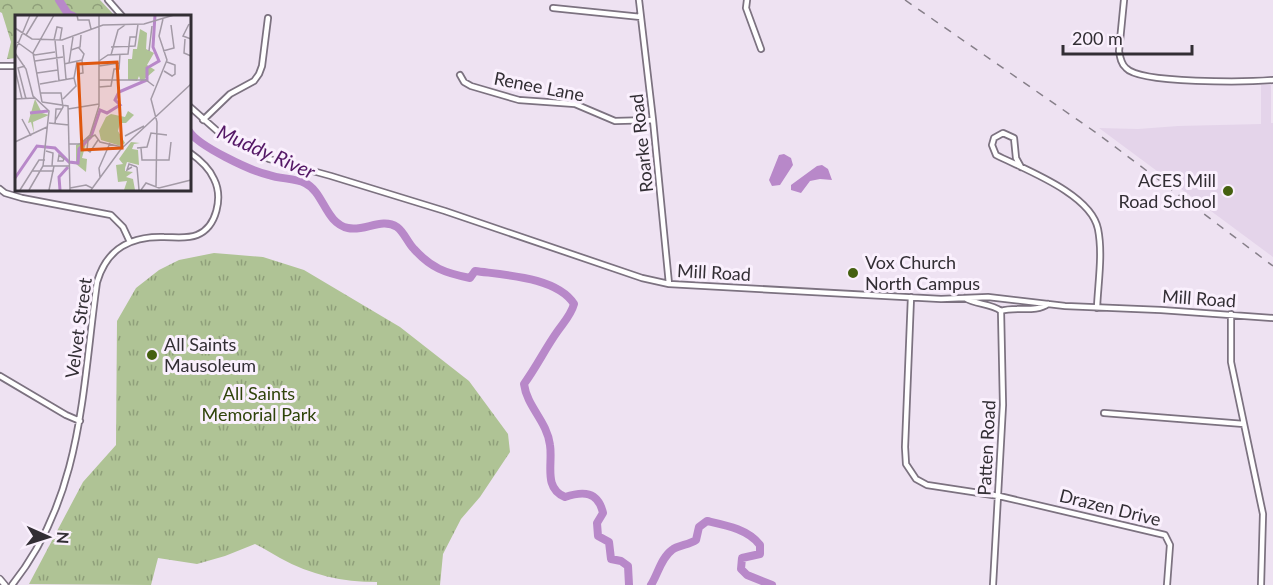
<svg xmlns="http://www.w3.org/2000/svg" width="1273" height="585" viewBox="0 0 1273 585" font-family="Lato,sans-serif">
<style>
.built{fill:#e4d4ea}
.grass{fill:url(#grass-tufts)}
.forest{fill:url(#forest-crowns)}
.water{fill:#b888c9}
.lines{fill:none;stroke-linecap:round;stroke-linejoin:round}
.river{stroke:#b888c9;stroke-width:8}
.minor-casing{stroke:#7c7280;stroke-width:8}
.major-casing{stroke:#7c7280;stroke-width:8}
.minor{stroke:#fff;stroke-width:4.5}
.major{stroke:#fff;stroke-width:5}
.rail{stroke:#867f89;stroke-width:1.5;stroke-dasharray:8 8;stroke-linecap:butt}
.poi-dot{fill:#456010;stroke:#faf0fd;stroke-width:2}
.labels{text-anchor:middle;stroke-width:6;stroke-linejoin:round;paint-order:stroke}
.street-label{font-size:18px;fill:#322e34;stroke:#faf0fd}
.poi-label{font-size:18px;fill:#322e34;stroke:#faf0fd;text-anchor:start}
.park-label{font-size:18px;fill:#2f430a;stroke:#faf0fd}
.water-label{font-size:20px;font-style:italic;fill:#541766;stroke:#faf0fd}
.inset-river{fill:none;stroke:#b888c9;stroke-width:3}
.inset-road{fill:none;stroke:#a39aa6;stroke-width:1.5}
.view{fill:#df570e;fill-opacity:0.15;stroke:#df570e;stroke-width:3}
.inset-edge{fill:none;stroke:#322e34;stroke-width:3}
</style>
<defs>
<pattern id="grass-tufts" width="24" height="20" patternUnits="userSpaceOnUse" patternTransform="scale(1.5)"><rect width="24" height="20" fill="#afc395"/><path d="M3 7l-1-3M5 7V3M7 7l1-3M15 17l-1-3M17 17v-4M19 17l1-3" fill="none" stroke="#8f9f7a"/></pattern>
<pattern id="forest-crowns" width="20" height="18" patternUnits="userSpaceOnUse" patternTransform="scale(1.5)"><rect width="20" height="18" fill="#afc395"/><path d="M2 6a3 3 0 1 1 6 0M12 15a3 3 0 1 1 6 0" fill="none" stroke="#8f9f7a"/></pattern>
</defs>
<rect width="100%" height="100%" fill="#eee2f2"/>
<path class="built" d="M 1261,85 L 1271,85 L 1271,123 L 1273,123 L 1273,257 L 1099,128 L 1138,129 L 1178,126 L 1261,124 Z"/>
<path class="grass" d="M 214,253 L 263,257 L 304,270 L 400,327 L 469,381 L 508,434 L 510,452 L 480,497 L 461,519 L 443,554 L 440,585 L 377,585 L 377,582 C 342,582 311,575 280,558 C 271,553 264,548 255,544 L 225,556 L 197,564 L 158,558 L 151,585 L 29,584 L 83,482 L 116,445 L 117,321 L 136,288 L 159,270 L 179,260 Z"/>
<path class="forest" d="M 0,0 L 100,0 L 115,16 L 16,16 L 16,58 L 7,59 L 11,42 L 2,13 L 0,12 Z"/>
<path class="water" d="M 784,154 L 791,158 L 793,165 L 780,185 L 772,186 L 769,180 L 779,155 Z
M 822,165 L 828,169 L 832,180 L 820,179 L 810,181 L 801,193 L 791,190 L 791,185 L 817,166 Z"/>
<g class="lines">
<path class="river" d="M 59,0 L 68,14 L 73,16
M 189,131 C 198,146 251,171 269,175 C 280,179 294,178 305,183 C 324,192 325,223 348,228 C 364,232 382,217 397,227 C 404,232 408,243 414,249 C 431,268 445,273 470,278 L 475,271 C 504,275 557,277 574,304 C 571,315 564,322 557,332 C 545,349 537,366 524,384 C 527,407 547,421 550,445 C 553,464 543,488 565,497 C 583,491 598,491 603,513 L 597,523 L 598,536 L 609,542 L 611,559 L 621,561 L 628,566 L 629,585
M 651,585 C 658,574 661,558 672,550 C 678,545 689,545 696,540 L 699,527 L 707,521 C 725,525 748,529 760,545 L 760,554 L 742,558 L 741,569 L 747,575 L 772,585"/>
<defs>
<path id="minor" d="M 108,0 L 122,16
M 639,0 L 653,120 L 669,284
M 747,0 L 746,8 L 761,49
M 1124,0 L 1119,51 C 1120,57 1121,64 1126,68 C 1140,84 1249,82 1273,80
M 553,8 L 641,17
M 0,66 L 16,66
M 460,75 L 464,82 L 471,86 L 519,100 L 575,104 L 615,121 L 653,120
M 189,106 L 224,137 L 269,159 L 331,176 L 445,211 L 642,278 L 669,284 L 941,299 L 988,297 L 1065,306 L 1161,310 L 1273,318
M 203,120 L 230,94 L 254,81 L 259,74 L 262,66 L 268,18
M 1021,167 L 1016,158 L 1014,138 L 1003,133 L 994,138 L 992,145 L 996,155 C 1026,170 1091,194 1098,229 C 1103,254 1098,283 1097,308
M 0,189 L 5,193 L 22,198 L 111,215 L 123,227 L 130,242
M 911,297 L 905,447 L 906,464 L 916,479 L 927,485 L 999,496 L 1165,535 L 1170,545 L 1167,585
M 965,298 C 976,305 990,303 1001,311
M 1231,314 L 1231,362 L 1263,514 L 1261,585
M 0,376 L 66,415 L 80,421
M 1104,413 L 1244,424
M 12,585 C 83,496 82,389 97,282 C 107,248 131,236 164,237 C 175,237 187,239 197,235 C 217,227 223,197 214,179 C 209,167 199,159 189,152
M 993,585 L 1003,405 L 1001,311 C 1015,306 1036,313 1048,304"/>
<path id="major" d="M 0,579 L 5,585"/>
</defs>
<use href="#minor" class="minor-casing"/>
<use href="#major" class="major-casing"/>
<use href="#minor" class="minor"/>
<use href="#major" class="major"/>
<path class="rail" d="M 905,0 L 1098,134 L 1273,266"/>
</g>
<g class="poi-dot">
<circle cx="1228" cy="191" r="6"/>
<circle cx="853" cy="273" r="6"/>
<circle cx="152" cy="355" r="6"/>
</g>
<g class="labels">
<g class="street-label">
<text transform="translate(539 87) rotate(11)" y="6">Renee Lane</text>
<text transform="translate(642 143) rotate(-96)" y="6">Roarke Road</text>
<text transform="translate(714 273) rotate(3)" y="6">Mill Road</text>
<text transform="translate(1199 299) rotate(4)" y="6">Mill Road</text>
<text transform="translate(79 328) rotate(-82)" y="6">Velvet Street</text>
<text transform="translate(987 448) rotate(-87)" y="6">Patten Road</text>
<text transform="translate(1110 508) rotate(14)" y="6">Drazen Drive</text>
</g>
<g class="poi-label">
<text x="1216" y="187" text-anchor="end">ACES Mill<tspan x="1216" dy="21">Road School</tspan></text>
<text x="865" y="269">Vox Church<tspan x="865" dy="21">North Campus</tspan></text>
<text x="164" y="351">All Saints<tspan x="164" dy="21">Mausoleum</tspan></text>
</g>
<g class="park-label">
<text x="259" y="400">All Saints<tspan x="259" dy="21">Memorial Park</tspan></text>
</g>
<g class="water-label">
<text transform="translate(266 152) rotate(24)" y="7">Muddy River</text>
</g>
</g>
<g transform="translate(15 15)">
<rect width="176" height="176" fill="#eee2f2"/>
<path d="M 125,14 L 132,18 L 131,34 L 139,38 L 132,50 L 140,55 L 126,67 L 124,61 L 122,66 L 113,65 L 113,44 L 117,44 L 118,34 L 122,34 ZM 20,84 L 27,98 L 34,100 L 18,107 L 19,118 L 16,107 L 13,108 ZM 113,96 L 119,100 L 111,108 L 105,108 L 103,116 L 110,128 L 106,131 L 86,125 L 84,116 L 91,102 L 96,99 L 110,102 Z" fill="#afc395"/>
<path d="M 72,124 L 67,143 L 72,144 L 71,157 L 61,149 L 61,130 ZM 116,127 L 125,128 L 119,129 L 117,134 L 123,135 L 124,150 L 112,147 L 110,153 L 110,156 L 118,157 L 111,162 L 118,164 L 120,175 L 109,175 L 112,166 L 103,167 L 101,150 L 108,149 L 104,144 Z" fill="#afc395"/>
<path class="inset-river" d="M 15,98 L 33,96M 0,163 L 22,131 L 40,133 L 54,147 L 63,148 L 64,134 L 76,122 L 85,95 L 92,98 L 105,90 L 100,85 L 104,77 L 132,65 L 132,53 L 144,46 L 138,32 L 140,0M 45,175 L 44,162 L 53,152"/>
<path class="inset-road" d="M 62,0 L 63,5 L 74,5 L 76,14M 174,9 L 168,21 L 176,24M 0,13 L 17,24 L 47,25 L 88,10 L 129,9 L 159,0M 11,20 L 23,0M 170,24 L 169,38 L 176,41M 39,25 L 42,12 L 47,13 L 45,25M 40,25 L 44,66M 2,27 L 20,40 L 40,37M 48,30 L 51,64M 96,32 L 120,31 L 123,9M 56,35 L 65,32 L 66,20M 0,36 L 15,0M 134,36 L 137,11M 148,36 L 159,33 L 156,10M 0,38 L 11,54 L 18,81 L 34,96 L 28,151 L 14,175M 96,40 L 103,15 L 110,10M 20,46 L 48,42M 84,46 L 93,40 L 113,39 L 115,22 L 121,22M 54,48 L 58,22M 49,49 L 67,45 L 69,39 L 64,33M 10,51 L 3,53 L 11,84M 84,51 L 104,48M 0,54 L 7,84M 149,56 L 157,61 L 160,59 L 160,50 L 152,47M 22,58 L 43,55M 63,59 L 68,58 L 67,45M 84,65 L 131,65 L 139,71M 25,69 L 59,63 L 62,47M 84,72 L 96,71 L 99,54 L 104,54 L 105,39M 26,78 L 46,78 L 48,92 L 40,106M 0,84 L 20,83M 48,84 L 61,71 L 59,63M 27,87 L 53,91 L 55,175M 27,87 L 18,38 L 39,0M 53,94 L 84,89M 7,104 L 16,121M 34,108 L 54,110M 40,109 L 41,94 L 47,94M 110,121 L 129,111M 72,124 L 80,120 L 85,127 L 107,132M 73,125 L 72,135 L 75,137 L 83,125M 0,127 L 32,112M 54,129 L 65,129 L 75,120 L 84,91 L 84,0M 122,133 L 132,132 L 136,118 L 152,120M 126,133 L 127,145 L 142,145M 31,136 L 38,138 L 37,151M 44,140 L 49,144 L 48,146 L 43,146 ZM 142,145 L 154,145 L 156,127M 28,151 L 54,151M 117,152 L 112,155 L 114,149 L 122,152M 122,152 L 124,175M 17,156 L 39,156M 85,162 L 84,153 L 95,128M 141,172 L 142,107 L 136,84 L 152,45 L 144,21 L 148,4M 55,173 L 71,170 L 77,173M 5,175 L 24,145 L 30,145M 34,175 L 39,151M 76,175 L 106,134 L 176,69M 126,175 L 131,168 L 144,173 L 176,165"/>
<path class="view" d="M 102,47 L 107,133 L 67,135 L 63,49 Z"/>
<rect width="176" height="176" class="inset-edge"/>
</g>
<g transform="translate(48 537) rotate(93)" stroke="#faf0fd" stroke-width="4.5" paint-order="stroke">
<path d="M0-4.5L10 22L0 15L-10 22Z" fill="#322e34"/>
<text y="-9" font-size="16" font-weight="bold" text-anchor="middle" fill="#322e34">N</text>
</g>
<path d="M1063 45v9h129v-9" fill="none" stroke="#322e34" stroke-width="3"/>
<text x="1072" y="45" font-size="18" fill="#322e34" stroke="#faf0fd" stroke-width="4.5" paint-order="stroke">200 m</text>
</svg>
